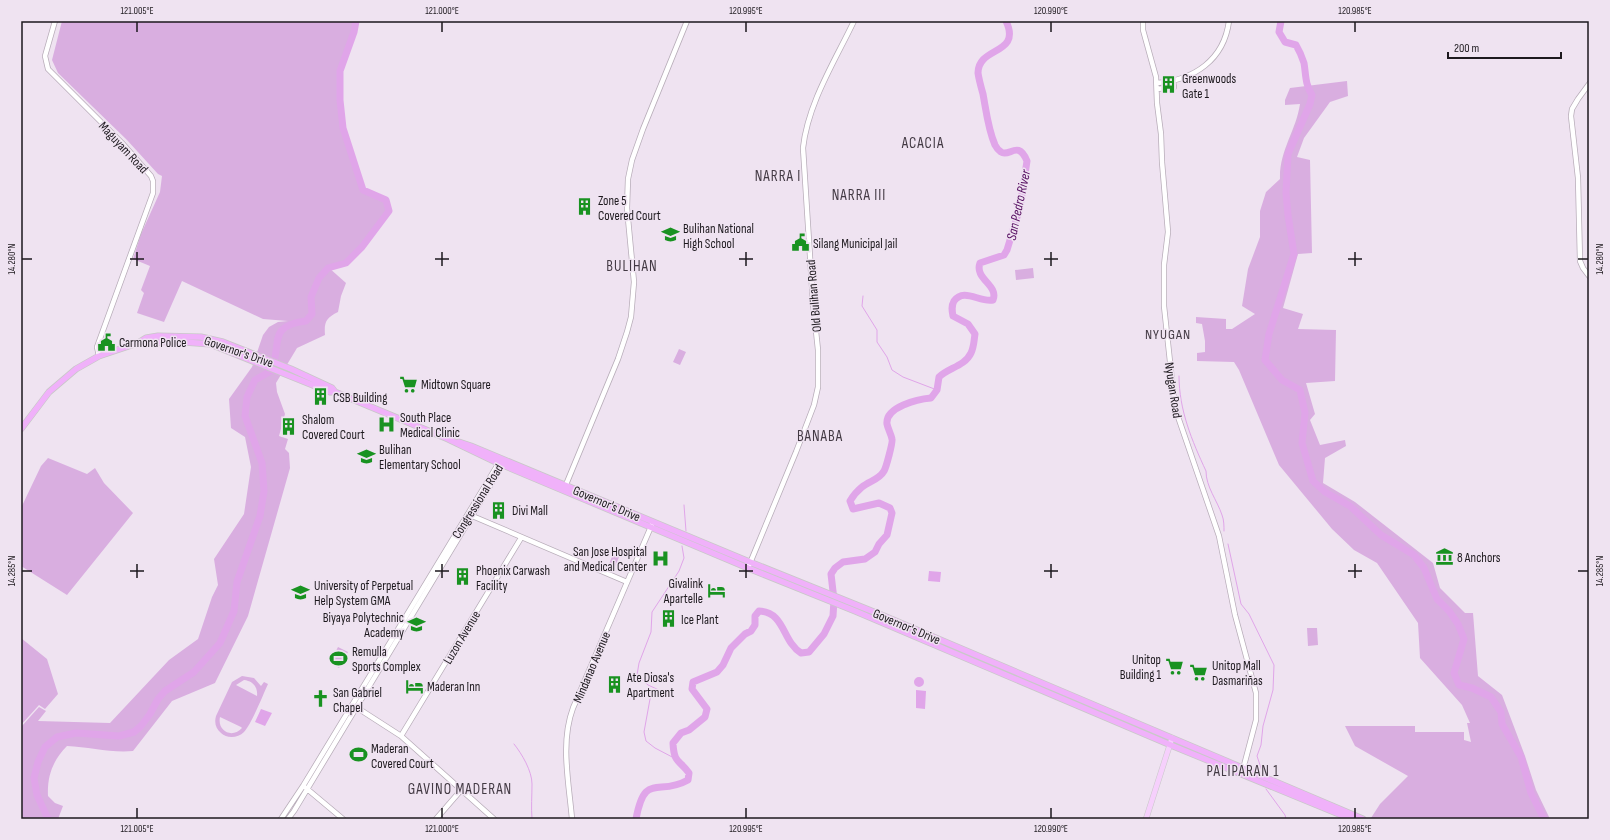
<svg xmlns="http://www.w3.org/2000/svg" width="1610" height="840" viewBox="0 0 1610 840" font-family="'Sofia Sans Condensed',sans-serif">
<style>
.green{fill:#d9aee0;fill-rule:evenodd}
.water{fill:#e0a5e9}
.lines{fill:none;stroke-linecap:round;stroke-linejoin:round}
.stream{stroke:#e0a5e9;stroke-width:1}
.river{stroke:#e0a5e9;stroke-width:7}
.secondary-casing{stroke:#b8adb9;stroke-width:6}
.primary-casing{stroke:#c9c8c9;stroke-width:6}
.highway-casing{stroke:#c9c8c9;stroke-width:7}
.secondary{stroke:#fff;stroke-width:4.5}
.primary{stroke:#f6d0fc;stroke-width:5}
.highway{stroke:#f0b1fa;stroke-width:5.5}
.ticks{fill:none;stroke:#1d191e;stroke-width:1.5}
.labels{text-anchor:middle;stroke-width:3;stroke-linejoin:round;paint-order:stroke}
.poi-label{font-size:13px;fill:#1d191e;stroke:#efe3f1;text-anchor:start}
.street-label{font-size:13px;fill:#1d191e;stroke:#efe3f1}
.water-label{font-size:14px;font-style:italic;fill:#540b5f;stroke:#efe3f1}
.neighbourhood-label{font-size:14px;letter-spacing:1px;fill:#433a44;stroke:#efe3f1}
.quarter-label{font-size:15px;letter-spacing:1px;fill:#433a44;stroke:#efe3f1}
.neatline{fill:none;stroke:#1d191e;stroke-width:1.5}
.ticks-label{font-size:10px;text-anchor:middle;fill:#1d191e}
</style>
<rect width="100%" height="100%" fill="#efe3f1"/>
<path class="green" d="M 62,21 L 355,21 L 338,72 L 339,104 L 342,127 L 362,191 L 384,201 L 387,210 L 360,247 L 345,261 L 328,267 L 346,283 L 341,296 L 338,312 C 326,318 324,322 325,335 L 297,348 L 276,383 L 277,392 L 285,414 L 279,436 L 288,439 L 285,449 L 289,453 L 290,468 L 248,616 L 215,683 L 172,701 L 133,751 C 111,753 89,747 67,746 C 53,760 47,776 48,796 L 55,803 L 63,806 L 58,819 L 21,819 L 21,727 L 39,707 L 46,711 L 38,721 L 110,723 L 169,660 L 198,639 L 212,597 L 218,585 L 214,559 L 244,514 L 251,467 L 245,437 L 231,428 L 229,399 L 252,367 L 263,335 L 269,327 L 278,322 L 288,321 L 263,319 L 182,281 L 164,322 L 137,313 L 144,293 L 141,290 L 150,266 L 133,259 L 141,234 L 160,192 L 162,176 L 158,174 L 127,140 L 58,73 L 52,60 Z
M 1347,81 L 1348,96 L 1330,102 L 1304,138 L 1297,157 L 1310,160 L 1312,253 L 1298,254 L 1283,308 L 1303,314 L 1298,329 L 1336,330 L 1335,381 L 1306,383 L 1315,414 L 1310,420 L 1320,445 L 1345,440 L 1346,446 L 1325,458 L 1323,483 L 1355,502 L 1433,563 L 1440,588 L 1465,613 L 1473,613 L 1478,676 L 1502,695 L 1525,756 L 1536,790 L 1550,819 L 1371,818 L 1380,804 L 1408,776 L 1355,746 L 1345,726 L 1415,726 L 1415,732 L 1464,732 L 1464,740 L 1471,742 L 1467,723 L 1470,723 L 1462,705 L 1420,658 L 1418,623 L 1377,563 L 1354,550 L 1332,529 L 1279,465 L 1239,370 L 1234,362 L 1197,361 L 1197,353 L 1205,352 L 1205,341 L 1202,324 L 1196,323 L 1196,317 L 1226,319 L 1226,329 L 1232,329 L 1255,314 L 1242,306 L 1248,269 L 1260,237 L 1260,211 L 1266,192 L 1280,179 C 1279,151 1296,131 1300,104 L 1285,105 L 1285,100 L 1290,88 Z
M 1033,268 L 1034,278 L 1016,280 L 1015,270 Z
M 679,349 L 686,352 L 680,365 L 673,362 Z
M 48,458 L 87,474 L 95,468 L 104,483 L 133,513 L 67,595 L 21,566 L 21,508 L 41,466 Z
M 613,554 L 619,557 L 615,567 L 609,564 Z
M 1307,628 L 1317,628 L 1318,645 L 1308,646 Z
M 21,638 L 47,659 L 58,694 L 45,709 L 39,705 L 21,725 Z
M 338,647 L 348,652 L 339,668 L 330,663 Z
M 242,676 L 254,678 L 261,686 L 264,682 L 268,684 C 263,695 251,725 244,732 C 238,738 227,739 221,733 C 216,729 214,723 216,716 L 232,682 ZM 244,680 C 253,681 258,687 257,696 L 236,685 ZM 220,717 L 241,727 L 242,728 C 232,739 217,731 220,717 Z"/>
<path class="water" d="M 929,571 L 941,572 L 940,582 L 928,581 Z
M914 682a5 5 0 1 1 10 0a5 5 0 1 1-10 0Z
M 916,690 L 926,691 L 925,709 L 916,708 Z
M 261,709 L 272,713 L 265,726 L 255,722 Z"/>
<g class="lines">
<path class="stream" d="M 863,296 L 862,306 L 877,330 L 877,342 L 887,357 L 892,370 L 903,377 L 937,390
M 1179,376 C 1179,410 1192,441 1206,471 C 1206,487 1217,500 1222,515 C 1224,520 1224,526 1224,531
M 684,505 L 686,531
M 1228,544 L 1241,604 L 1249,614 L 1274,665 L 1273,690 L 1263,726 L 1261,745 L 1257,756 L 1262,771
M 514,744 C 522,754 532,771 532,784 C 532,796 531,807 532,819
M 676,759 L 655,748 L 646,741 L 644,732 L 650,699 L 659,690 L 648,685 L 637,675 L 639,663 L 651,632 L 652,612 L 679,571 L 684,558 L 682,546
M 1266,789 L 1285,815 L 1286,819"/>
<path class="river" d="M 1281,21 L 1279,32 L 1285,42 L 1296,45 C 1299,50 1302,57 1304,63 C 1306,75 1305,84 1312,95 L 1310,104 L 1288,154 L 1286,193 L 1288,215 L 1294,254 L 1269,334 L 1265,360 L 1282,380 L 1300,390 L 1305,413 L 1302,443 L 1313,481 L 1325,492 L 1350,506 L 1381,535 L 1414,555 L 1424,568 L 1437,599 L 1449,611 L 1458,624 L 1464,639 L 1454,673 L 1459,685 L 1472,688 L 1491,697 L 1501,712 L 1502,724 L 1521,757 L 1531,793 L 1544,819
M 48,819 L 37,795 L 34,778 L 38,762 L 45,747 L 57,737 L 76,733 L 119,736 L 134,732 L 141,726 L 150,714 L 158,699 L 165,691 L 194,672 L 220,643 L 234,611 L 237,582 L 260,516 L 264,491 L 262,463 L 245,416 L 247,397 L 255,380 L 271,371 C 283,344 266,326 306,321 L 312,314 L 311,297 L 319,278 L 328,268 L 346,263 L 362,247 L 389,211 L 386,200 L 363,190 L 343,128 L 340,100 L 340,71 L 354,32 L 356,21
M 636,819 C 645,771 658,797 688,780 L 689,773 C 679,759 674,764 673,743 L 681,733 L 689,730 L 705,717 L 707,709 L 692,689 L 693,682 L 717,672 L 723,665 L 731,648 L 745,634 L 751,631 L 755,625 L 755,616 L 759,611 C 785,612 782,641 801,653 L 809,652 L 824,634 L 833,616 L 834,600 L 831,574 L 835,568 L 843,562 L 865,559 L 875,552 L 879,544 L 887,535 L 892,513 L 890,508 L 879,503 L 853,509 L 850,501 C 853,496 857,491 862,487 C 869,481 879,480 884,471 C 886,468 893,442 892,439 C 891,434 888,429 887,424 C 885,407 918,399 931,398 L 937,390 L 939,377 C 948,368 965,366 971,353 C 974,347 974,340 975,334 L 968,324 L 953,316 C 952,311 951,306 954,301 C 964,287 980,303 993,300 C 999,285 974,279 980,263 L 1004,255 L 1007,250 L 1020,207 L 1027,161 C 1018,139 1009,158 1001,152 C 998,150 996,147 995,145 C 988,129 986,110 983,94 C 981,87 979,80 978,73 C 978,46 1022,55 1006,21"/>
<defs>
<path id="secondary" d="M 55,21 L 45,56 L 48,69 L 122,143 L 151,176 L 153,181 L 153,193 L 97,347 L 99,356
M 1143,21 L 1143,30 L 1156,77 L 1157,103 L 1161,134 L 1162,162 L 1168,232 L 1164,265 L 1164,306 L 1175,408 L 1219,536 L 1235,615 L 1256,693 L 1256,720 L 1242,773
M 1157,83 C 1194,80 1224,60 1229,21
M 1589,84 L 1578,99 L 1572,109 L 1571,116 L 1578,178 L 1580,261 L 1583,268 L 1589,276
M 1157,89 L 1174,87 L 1173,81
M 565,487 L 618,359 L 627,332 L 631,317 L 634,282 L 627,208 L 628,179 L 632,160 L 643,129 L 687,21
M 470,515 L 627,582
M 748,568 L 796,452 L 814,405 L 818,387 L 818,350 L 813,303 L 803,148 C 808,103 835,61 854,21
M 356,707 L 401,736 L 494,819
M 401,736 L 521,538
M 306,788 L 343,819
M 281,819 L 303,786 L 500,461
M 288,819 L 294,811 L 494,479 L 503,463
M 436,819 L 462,789
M 572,819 C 569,783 560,743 573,708 L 653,522"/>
<path id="primary" d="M 1146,819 L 1172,738"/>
<path id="highway" d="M 138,343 L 148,344 L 169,341 L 210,344 L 330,392 L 335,392 L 448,439 L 498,463 L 748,568 L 855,611 L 1173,746 L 1351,819
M 21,429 L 49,392 L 76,369 L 99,356 L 138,343 L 146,338 L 158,336 L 201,337 L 223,342 L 291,369 L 332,388 L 335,392
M 459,442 L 471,446 L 740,558 L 884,616 L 1363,819"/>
</defs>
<use href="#secondary" class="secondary-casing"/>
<use href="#primary" class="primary-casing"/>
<use href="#highway" class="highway-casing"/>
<use href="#secondary" class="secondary"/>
<use href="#primary" class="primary"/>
<use href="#highway" class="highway"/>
</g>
<path class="ticks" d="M 137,22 L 137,32M 442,22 L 442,32M 746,22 L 746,32M 1051,22 L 1051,32M 1355,22 L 1355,32M 137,252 L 137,266M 442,252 L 442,266M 746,252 L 746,266M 1051,252 L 1051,266M 1355,252 L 1355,266M 22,259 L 32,259M 130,259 L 144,259M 435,259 L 449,259M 739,259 L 753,259M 1044,259 L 1058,259M 1348,259 L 1362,259M 1578,259 L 1588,259M 137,564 L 137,578M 442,564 L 442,578M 746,564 L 746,578M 1051,564 L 1051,578M 1355,564 L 1355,578M 22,571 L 32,571M 130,571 L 144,571M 435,571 L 449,571M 739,571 L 753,571M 1044,571 L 1058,571M 1348,571 L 1362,571M 1578,571 L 1588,571M 137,808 L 137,818M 442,808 L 442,818M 746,808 L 746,818M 1051,808 L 1051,818M 1355,808 L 1355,818"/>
<defs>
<symbol id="building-bare" viewBox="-9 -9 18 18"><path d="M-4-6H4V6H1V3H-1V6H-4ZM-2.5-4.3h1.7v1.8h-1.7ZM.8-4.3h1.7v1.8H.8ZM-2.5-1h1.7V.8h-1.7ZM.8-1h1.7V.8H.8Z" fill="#199221" stroke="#efe3f1" stroke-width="2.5" paint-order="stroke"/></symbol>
<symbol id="school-bare" viewBox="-9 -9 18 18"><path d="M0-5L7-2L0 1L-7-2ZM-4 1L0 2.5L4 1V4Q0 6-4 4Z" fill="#199221" stroke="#efe3f1" stroke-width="2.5" paint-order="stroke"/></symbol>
<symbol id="civic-bare" viewBox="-9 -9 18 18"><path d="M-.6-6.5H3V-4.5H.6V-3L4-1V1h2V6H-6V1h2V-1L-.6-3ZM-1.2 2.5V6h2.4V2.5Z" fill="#199221" stroke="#efe3f1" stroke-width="2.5" paint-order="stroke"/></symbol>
<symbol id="supermarket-bare" viewBox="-9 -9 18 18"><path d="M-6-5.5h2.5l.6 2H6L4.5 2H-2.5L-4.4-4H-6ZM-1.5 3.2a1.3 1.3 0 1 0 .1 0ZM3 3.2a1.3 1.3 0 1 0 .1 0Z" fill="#199221" stroke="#efe3f1" stroke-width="2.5" paint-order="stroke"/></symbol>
<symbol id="hospital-bare" viewBox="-9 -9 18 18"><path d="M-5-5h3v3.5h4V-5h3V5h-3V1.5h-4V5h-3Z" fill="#199221" stroke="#efe3f1" stroke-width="2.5" paint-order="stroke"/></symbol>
<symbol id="museum-bare" viewBox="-9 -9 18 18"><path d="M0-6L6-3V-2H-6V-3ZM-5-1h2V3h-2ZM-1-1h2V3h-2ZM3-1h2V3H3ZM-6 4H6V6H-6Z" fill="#199221" stroke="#efe3f1" stroke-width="2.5" paint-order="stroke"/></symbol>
<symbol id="hotel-bare" viewBox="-9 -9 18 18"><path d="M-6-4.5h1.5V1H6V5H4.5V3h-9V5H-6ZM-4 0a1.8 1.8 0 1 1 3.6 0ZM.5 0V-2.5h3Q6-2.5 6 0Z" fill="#199221" stroke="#efe3f1" stroke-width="2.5" paint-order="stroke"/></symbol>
<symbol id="university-bare" viewBox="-9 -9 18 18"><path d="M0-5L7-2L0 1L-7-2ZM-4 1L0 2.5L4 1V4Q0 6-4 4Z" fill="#199221" stroke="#efe3f1" stroke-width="2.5" paint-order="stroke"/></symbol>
<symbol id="stadium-bare" viewBox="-9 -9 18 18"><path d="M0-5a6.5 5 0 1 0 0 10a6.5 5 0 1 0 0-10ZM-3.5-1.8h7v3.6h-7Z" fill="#199221" stroke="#efe3f1" stroke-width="2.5" paint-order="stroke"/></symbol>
<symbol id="church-bare" viewBox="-9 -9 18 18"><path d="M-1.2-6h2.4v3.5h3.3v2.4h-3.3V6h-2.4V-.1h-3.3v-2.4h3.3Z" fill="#199221" stroke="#efe3f1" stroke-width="2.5" paint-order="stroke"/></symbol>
</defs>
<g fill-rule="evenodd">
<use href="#building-bare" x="1156" y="72" width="25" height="25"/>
<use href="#building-bare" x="572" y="194" width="25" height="25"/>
<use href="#school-bare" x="658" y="222" width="25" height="25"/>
<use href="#civic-bare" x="788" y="230" width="25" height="25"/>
<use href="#civic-bare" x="94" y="330" width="25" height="25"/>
<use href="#supermarket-bare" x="396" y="372" width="25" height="25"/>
<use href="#building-bare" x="308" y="384" width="25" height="25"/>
<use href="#hospital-bare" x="374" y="412" width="25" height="25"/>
<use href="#building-bare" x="276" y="414" width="25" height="25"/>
<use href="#school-bare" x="354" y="444" width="25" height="25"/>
<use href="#building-bare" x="486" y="498" width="25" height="25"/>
<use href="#museum-bare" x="1432" y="544" width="25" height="25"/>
<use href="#hospital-bare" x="648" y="546" width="25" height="25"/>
<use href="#building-bare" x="450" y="564" width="25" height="25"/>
<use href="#hotel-bare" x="704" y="578" width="25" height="25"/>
<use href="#university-bare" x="288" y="580" width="25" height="25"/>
<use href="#building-bare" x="656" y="606" width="25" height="25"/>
<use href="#school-bare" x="404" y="612" width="25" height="25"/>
<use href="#stadium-bare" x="326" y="646" width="25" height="25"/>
<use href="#supermarket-bare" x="1162" y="654" width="25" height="25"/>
<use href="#supermarket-bare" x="1186" y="660" width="25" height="25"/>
<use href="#building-bare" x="602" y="672" width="25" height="25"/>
<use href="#hotel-bare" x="402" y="674" width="25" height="25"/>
<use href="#church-bare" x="308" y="686" width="25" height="25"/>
<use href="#stadium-bare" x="346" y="742" width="25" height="25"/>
</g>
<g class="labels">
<g class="poi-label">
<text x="1182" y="83">Greenwoods<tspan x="1182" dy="15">Gate 1</tspan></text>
<text x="598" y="205">Zone 5<tspan x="598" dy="15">Covered Court</tspan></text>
<text x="683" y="233">Bulihan National<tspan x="683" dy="15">High School</tspan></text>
<text x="813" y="248">Silang Municipal Jail</text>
<text x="119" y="347">Carmona Police</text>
<text x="421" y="389">Midtown Square</text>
<text x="333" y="402">CSB Building</text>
<text x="400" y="422">South Place<tspan x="400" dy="15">Medical Clinic</tspan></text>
<text x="302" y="424">Shalom<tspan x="302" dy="15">Covered Court</tspan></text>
<text x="379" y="454">Bulihan<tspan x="379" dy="15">Elementary School</tspan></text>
<text x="512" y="515">Divi Mall</text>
<text x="647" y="556" text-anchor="end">San Jose Hospital<tspan x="647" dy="15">and Medical Center</tspan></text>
<text x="1457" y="562">8 Anchors</text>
<text x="476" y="575">Phoenix Carwash<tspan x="476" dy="15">Facility</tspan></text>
<text x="703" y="588" text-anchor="end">Givalink<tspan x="703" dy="15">Apartelle</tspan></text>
<text x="314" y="590">University of Perpetual<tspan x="314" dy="15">Help System GMA</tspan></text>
<text x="404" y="622" text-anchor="end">Biyaya Polytechnic<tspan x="404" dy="15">Academy</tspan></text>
<text x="681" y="624">Ice Plant</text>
<text x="352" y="656">Remulla<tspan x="352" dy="15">Sports Complex</tspan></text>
<text x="1161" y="664" text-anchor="end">Unitop<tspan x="1161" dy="15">Building 1</tspan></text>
<text x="1212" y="670">Unitop Mall<tspan x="1212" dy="15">Dasmariñas</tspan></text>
<text x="627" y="682">Ate Diosa's<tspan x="627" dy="15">Apartment</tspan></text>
<text x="427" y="691">Maderan Inn</text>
<text x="333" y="697">San Gabriel<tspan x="333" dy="15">Chapel</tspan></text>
<text x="371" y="753">Maderan<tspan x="371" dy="15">Covered Court</tspan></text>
</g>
<g class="street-label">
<text transform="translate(124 147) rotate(47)" y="5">Maguyam Road</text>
<text transform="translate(813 296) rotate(-95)" y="5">Old Bulihan Road</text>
<text transform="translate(239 351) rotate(19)" y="5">Governor's Drive</text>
<text transform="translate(1174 390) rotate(81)" y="5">Nyugan Road</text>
<text transform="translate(477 501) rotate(-58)" y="5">Congressional Road</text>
<text transform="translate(607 503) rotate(23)" y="5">Governor's Drive</text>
<text transform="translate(907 626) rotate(23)" y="5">Governor's Drive</text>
<text transform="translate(461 637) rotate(-59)" y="5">Luzon Avenue</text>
<text transform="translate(591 667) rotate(-67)" y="5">Mindanao Avenue</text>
</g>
<g class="water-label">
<text transform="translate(1018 205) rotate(-78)" y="5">San Pedro River</text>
</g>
<g class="neighbourhood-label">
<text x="1168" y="339">NYUGAN</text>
</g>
<g class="quarter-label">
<text x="923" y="148">ACACIA</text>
<text x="778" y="181">NARRA I</text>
<text x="859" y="200">NARRA III</text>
<text x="632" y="271">BULIHAN</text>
<text x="820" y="441">BANABA</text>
<text x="1243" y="776">PALIPARAN 1</text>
<text x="460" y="794">GAVINO MADERAN</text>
</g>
</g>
<rect width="1610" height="840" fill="none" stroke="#efe3f1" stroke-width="44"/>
<path d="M1448 52v6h113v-6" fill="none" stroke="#1d191e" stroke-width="2"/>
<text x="1454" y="52" font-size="12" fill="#1d191e" stroke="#efe3f1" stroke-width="3" paint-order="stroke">200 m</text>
<rect x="22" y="22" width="1566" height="796" class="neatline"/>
<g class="ticks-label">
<text x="137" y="14">121.005°E</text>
<text x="442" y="14">121.000°E</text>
<text x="746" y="14">120.995°E</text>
<text x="1051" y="14">120.990°E</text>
<text x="1355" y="14">120.985°E</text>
<text transform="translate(1599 259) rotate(-90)" y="4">14.280°N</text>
<text transform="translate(11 259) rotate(-90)" y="4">14.280°N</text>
<text transform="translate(1599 571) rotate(-90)" y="4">14.285°N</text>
<text transform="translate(11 571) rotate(-90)" y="4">14.285°N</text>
<text x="137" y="832">121.005°E</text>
<text x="442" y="832">121.000°E</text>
<text x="746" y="832">120.995°E</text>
<text x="1051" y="832">120.990°E</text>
<text x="1355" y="832">120.985°E</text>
</g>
</svg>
